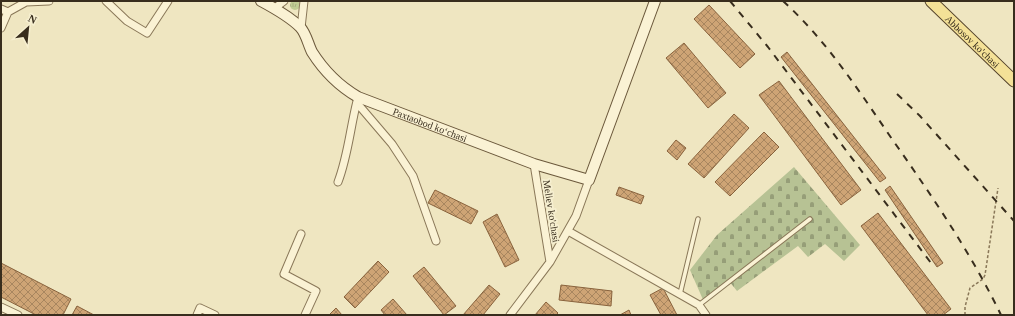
<svg xmlns="http://www.w3.org/2000/svg" width="1015" height="316" viewBox="0 0 1015 316" font-family="'Times New Roman',serif">
<style>
.cemetery{fill:url(#cemetery-stones)}
.park{fill:url(#park-tufts)}
.building{fill:url(#building-cross-hatch);stroke:#89633d}
.lines{fill:none;stroke-linecap:round;stroke-linejoin:round}
.lane-casing{stroke:#897758;stroke-width:5.5}
.street-casing{stroke:#897758;stroke-width:9}
.secondary-casing{stroke:#6b583b;stroke-width:12}
.primary-casing{stroke:#56442c;stroke-width:13}
.path{stroke:#897758;stroke-width:1.5;stroke-dasharray:3 2;stroke-linecap:butt}
.lane{stroke:#faf2d4;stroke-width:3.5}
.street{stroke:#faf2d4;stroke-width:7}
.secondary{stroke:#faf2d4;stroke-width:10}
.primary{stroke:#f4e197;stroke-width:11}
.rail{stroke:#382d1d;stroke-width:2;stroke-dasharray:7 7;stroke-linecap:butt}
.labels{text-anchor:middle;stroke-width:3.5;stroke-linejoin:round;paint-order:stroke}
.street-label{font-size:10px;fill:#382d1d;stroke:#f6efd0}
</style>
<defs>
<pattern id="cemetery-stones" width="16" height="16" patternUnits="userSpaceOnUse"><rect width="16" height="16" fill="#b7c294"/><path d="M2 7V4a2 2 0 0 1 4 0v3zM10 15v-3a2 2 0 0 1 4 0v3z" fill="#969e78"/></pattern>
<pattern id="park-tufts" width="24" height="20" patternUnits="userSpaceOnUse"><rect width="24" height="20" fill="#c1cd94"/><path d="M3 7l-1-3M5 7V3M7 7l1-3M15 17l-1-3M17 17v-4M19 17l1-3" fill="none" stroke="#a7b07f"/></pattern>
<pattern id="building-cross-hatch" width="8" height="8" patternUnits="userSpaceOnUse"><rect width="8" height="8" fill="#cea475"/><path d="M0 0l8 8M0 8l8-8" fill="none" stroke="#a8865f"/></pattern>
</defs>
<rect width="100%" height="100%" fill="#efe6c1"/>
<path class="cemetery" d="M 794,167 L 860,245 L 844,261 L 825,244 L 808,257 L 798,246 L 737,291 L 729,281 L 704,302 L 690,270 L 717,235 Z"/>
<path class="park" d="M290 5a5 5 0 1 1 10 0a5 5 0 1 1-10 0Z"/>
<path class="building" d="M 709,5 L 755,54 L 740,68 L 694,19 Z
M 684,43 L 726,93 L 708,108 L 666,58 Z
M 787,52 L 886,178 L 880,182 L 781,57 Z
M 779,81 L 861,190 L 841,205 L 759,95 Z
M 734,114 L 749,128 L 704,178 L 688,164 Z
M 764,132 L 779,147 L 730,196 L 715,182 Z
M 676,140 L 686,148 L 677,160 L 667,151 Z
M 890,186 L 943,263 L 937,267 L 885,190 Z
M 619,187 L 644,196 L 641,204 L 616,195 Z
M 435,190 L 478,211 L 471,224 L 428,203 Z
M 878,213 L 951,309 L 943,315 L 928,315 L 861,226 Z
M 497,214 L 519,260 L 505,267 L 483,222 Z
M 378,261 L 389,272 L 355,308 L 344,297 Z
M 1,263 L 71,299 L 63,315 L 36,315 L 1,297 Z
M 424,267 L 456,306 L 444,315 L 413,276 Z
M 489,285 L 500,294 L 483,315 L 463,315 Z
M 561,285 L 612,291 L 611,306 L 559,300 Z
M 663,288 L 677,315 L 661,315 L 650,295 Z
M 393,299 L 407,315 L 385,315 L 381,310 Z
M 546,302 L 558,313 L 556,315 L 535,315 Z
M 77,306 L 94,315 L 72,315 Z
M 336,308 L 342,315 L 329,315 Z
M 629,310 L 631,315 L 620,315 Z"/>
<g class="lines">
<defs>
<path id="lane" d="M 680,294 L 698,219
M 699,305 L 810,219"/>
<path id="street" d="M 106,1 L 127,21 L 147,33 L 168,1
M 275,8 L 284,1
M 1,9 L 8,12
M 8,12 L 26,2 L 49,1
M 1,28 L 8,12
M 301,28 L 304,1
M 357,103 L 392,144 L 413,176 L 436,241
M 338,182 C 348,156 350,129 357,101
M 568,231 L 699,305 L 706,315
M 301,234 L 284,274 L 316,291 L 305,315
M 550,262 L 576,216 L 589,180
M 1,307 L 18,315
M 197,315 L 200,308 L 215,315
M 510,315 L 550,262 L 534,164"/>
<g id="secondary">
<path id="s1" d="M 261,1 C 274,8 289,16 300,27 C 306,33 308,44 312,52 C 324,71 339,86 358,97 L 534,164 L 589,180 L 655,1"/>
</g>
<g id="primary">
<path id="s2" d="M 931,1 L 1014,81"/>
</g>
</defs>
<use href="#lane" class="lane-casing"/>
<use href="#street" class="street-casing"/>
<use href="#secondary" class="secondary-casing"/>
<use href="#primary" class="primary-casing"/>
<path class="path" d="M 965,315 L 965,307 L 970,288 L 983,279 L 985,275 L 998,188"/>
<use href="#lane" class="lane"/>
<use href="#street" class="street"/>
<use href="#secondary" class="secondary"/>
<use href="#primary" class="primary"/>
<path class="rail" d="M 730,1 L 768,47 L 931,263
M 783,1 C 827,41 859,91 892,139 C 932,196 971,253 1001,315
M 897,94 L 920,116 L 1014,221"/>
</g>
<g class="labels">
<g class="street-label">
<text dy="4" stroke="none"><textPath href="#s2" startOffset="58">Abbosov ko'chasi</textPath></text>
<text dy="4" stroke="none"><textPath href="#s1" startOffset="217">Paxtaobod ko‘chasi</textPath></text>
<text transform="translate(552 211) rotate(81)" y="4">Meliev ko'chasi</text>
</g>
</g>
<rect width="1015" height="316" fill="none" stroke="#382d1d" stroke-width="4"/>
<g transform="translate(28 28) rotate(27)" stroke="#f6efd0" stroke-width="3" paint-order="stroke">
<path d="M0-3L7 15L0 10L-7 15Z" fill="#382d1d"/>
<text y="-6" font-size="11" font-weight="bold" text-anchor="middle" fill="#382d1d">N</text>
</g>
</svg>
